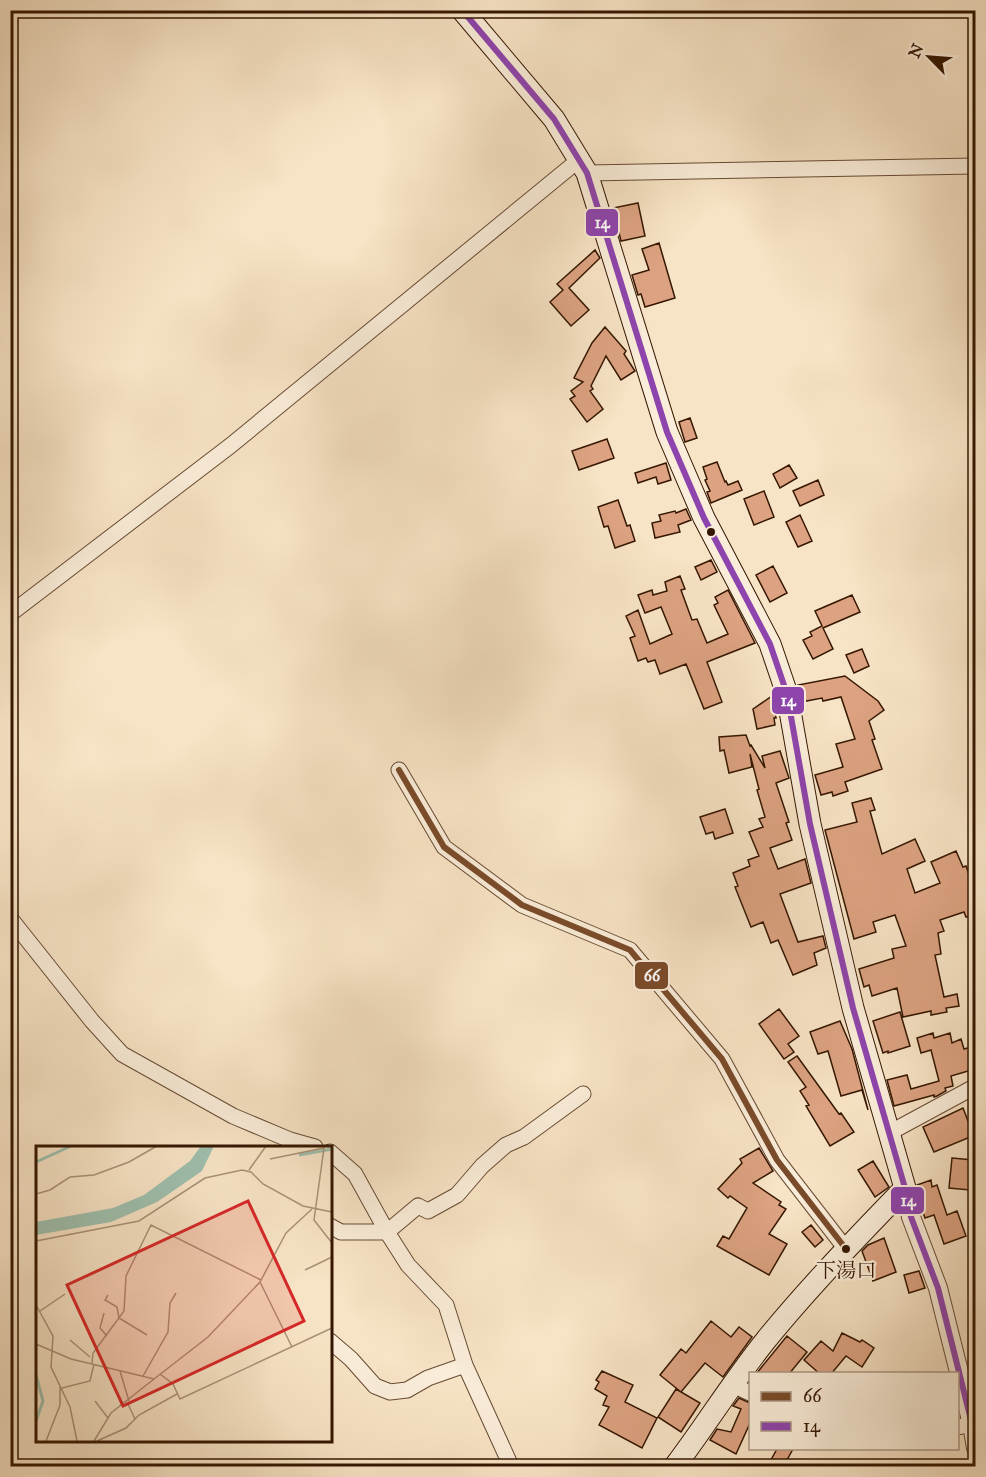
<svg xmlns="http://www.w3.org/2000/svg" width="986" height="1477" viewBox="0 0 986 1477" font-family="'IM FELL Great Primer','Noto Serif JP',serif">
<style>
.building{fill:#dca281;stroke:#351701;stroke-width:1.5}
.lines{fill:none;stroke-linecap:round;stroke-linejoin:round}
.minor-casing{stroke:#664a32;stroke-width:17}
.tertiary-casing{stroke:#664a32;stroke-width:20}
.secondary-casing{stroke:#351701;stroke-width:23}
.minor{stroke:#faedd9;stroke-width:15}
.tertiary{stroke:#faedd9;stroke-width:18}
.secondary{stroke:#faedd9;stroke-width:21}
.bus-1-casing{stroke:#faedd9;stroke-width:10}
.bus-2-casing{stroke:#faedd9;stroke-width:10}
.bus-1{stroke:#7a4b2a;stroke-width:6}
.bus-2{stroke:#8e44ad;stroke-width:6}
.bus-dot{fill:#351701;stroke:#faedd9;stroke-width:2}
.labels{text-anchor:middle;stroke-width:4.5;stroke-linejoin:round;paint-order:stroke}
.bus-label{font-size:20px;fill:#351701;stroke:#faedd9}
.inset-river{fill:none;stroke:#9ebfae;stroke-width:3}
.inset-road{fill:none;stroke:#a99177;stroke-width:1.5}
.view{fill:#d62828;fill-opacity:0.15;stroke:#d62828;stroke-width:3}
.inset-edge{fill:none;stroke:#351701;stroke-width:3}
.line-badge{stroke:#faedd9;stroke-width:2}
.badge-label{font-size:16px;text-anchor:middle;font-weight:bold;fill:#fff}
</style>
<rect width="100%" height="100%" fill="#f7e3c5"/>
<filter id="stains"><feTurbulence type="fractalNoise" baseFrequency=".00333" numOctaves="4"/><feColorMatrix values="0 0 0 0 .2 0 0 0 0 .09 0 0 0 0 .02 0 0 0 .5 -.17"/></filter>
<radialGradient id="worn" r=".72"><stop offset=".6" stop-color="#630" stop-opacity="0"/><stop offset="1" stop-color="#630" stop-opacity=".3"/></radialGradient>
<path class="building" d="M 638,203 L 645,236 L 621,241 L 613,208 Z
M 659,243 L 675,298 L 645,307 L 641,294 L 638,295 L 632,275 L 649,270 L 642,249 Z
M 595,250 L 600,258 L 569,288 L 589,310 L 571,326 L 550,302 L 563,290 L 557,284 Z
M 605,327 L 626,351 L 624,354 L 635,371 L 621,380 L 606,356 L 591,386 L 593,389 L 590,391 L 603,409 L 587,422 L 570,399 L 575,396 L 571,391 L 583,382 L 574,378 L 592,343 Z
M 690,418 L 697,438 L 685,442 L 679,422 Z
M 607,439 L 614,458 L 579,470 L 572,451 Z
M 717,462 L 725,482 L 726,481 L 728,485 L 738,481 L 742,490 L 711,503 L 707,492 L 710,491 L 705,480 L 707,479 L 703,467 Z
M 666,463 L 671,480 L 658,484 L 656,477 L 638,483 L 635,473 Z
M 789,465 L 797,478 L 780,488 L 773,474 Z
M 818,480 L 824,495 L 800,506 L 793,491 Z
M 764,491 L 774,517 L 754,525 L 744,499 Z
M 618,500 L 627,526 L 630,525 L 635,541 L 615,548 L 608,526 L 604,527 L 598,507 Z
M 686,509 L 691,520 L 678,525 L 680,532 L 655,538 L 652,523 L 661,521 L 659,515 L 675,511 L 676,513 Z
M 800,515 L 812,541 L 798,547 L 786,522 Z
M 711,560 L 717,572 L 701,580 L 695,567 Z
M 773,566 L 787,593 L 770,602 L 756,575 Z
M 680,576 L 685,589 L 681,590 L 692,620 L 697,619 L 707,643 L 728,634 L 714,605 L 718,603 L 715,597 L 728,590 L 755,643 L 707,662 L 722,702 L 704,709 L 686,664 L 660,674 L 655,660 L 648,662 L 646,658 L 638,661 L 630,638 L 635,636 L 626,616 L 638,610 L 650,644 L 672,634 L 661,607 L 645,613 L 638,595 L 652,590 L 653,595 L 667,591 L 665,582 Z
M 852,595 L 860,612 L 823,628 L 833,649 L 813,659 L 803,640 L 812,636 L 810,632 L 822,626 L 815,611 Z
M 862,649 L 869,666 L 854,673 L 846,655 Z
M 845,676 L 878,701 L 884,710 L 869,721 L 875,739 L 872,740 L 882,769 L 845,782 L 848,791 L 833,796 L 832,792 L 821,795 L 815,775 L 843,767 L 836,744 L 855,739 L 841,697 L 823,701 L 822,698 L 801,702 L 798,685 Z
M 772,696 L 776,718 L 774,718 L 775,725 L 757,729 L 753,709 Z
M 746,735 L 750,746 L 751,745 L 765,768 L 762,756 L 780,751 L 789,778 L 776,783 L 789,822 L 786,823 L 792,840 L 770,848 L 778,869 L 805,859 L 811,883 L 780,894 L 798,942 L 823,936 L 826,948 L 814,953 L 817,965 L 793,975 L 778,940 L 771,943 L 763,922 L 751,927 L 735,887 L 738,886 L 733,873 L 750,866 L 748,860 L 759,856 L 749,832 L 763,827 L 759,819 L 765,817 L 757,790 L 759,789 L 750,754 L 752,767 L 729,773 L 724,750 L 720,751 L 719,737 Z
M 871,798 L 875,810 L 870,811 L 882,854 L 915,839 L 925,861 L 907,869 L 915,893 L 940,883 L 931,862 L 956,851 L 963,867 L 966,866 L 975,891 L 975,914 L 966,917 L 964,912 L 940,920 L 944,931 L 938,933 L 941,954 L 935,955 L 944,997 L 957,994 L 959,1006 L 946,1008 L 947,1012 L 931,1015 L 931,1011 L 903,1017 L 897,988 L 872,996 L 869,985 L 864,987 L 859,969 L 894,958 L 892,949 L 906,946 L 895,915 L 873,922 L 876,932 L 854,939 L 825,830 L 857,822 L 852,803 Z
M 725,809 L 733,833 L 715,839 L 713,832 L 706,834 L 700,817 Z
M 779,1009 L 799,1036 L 788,1044 L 794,1052 L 784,1059 L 759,1024 Z
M 900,1012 L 910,1046 L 888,1053 L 888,1051 L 883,1053 L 873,1021 Z
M 840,1021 L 852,1049 L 868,1110 L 862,1090 L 841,1096 L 828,1051 L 818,1054 L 810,1032 Z
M 933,1033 L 934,1038 L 950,1033 L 952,1043 L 961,1039 L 964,1049 L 975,1046 L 975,1069 L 951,1076 L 953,1086 L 945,1088 L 946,1091 L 937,1096 L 934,1097 L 934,1095 L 894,1106 L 887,1080 L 907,1075 L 911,1089 L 939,1081 L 931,1050 L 921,1053 L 917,1038 Z
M 797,1056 L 839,1114 L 841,1113 L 854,1132 L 830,1146 L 806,1106 L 809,1105 L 800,1091 L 806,1087 L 788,1062 Z
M 963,1108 L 968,1121 L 975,1118 L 975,1135 L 934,1152 L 923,1127 Z
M 759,1148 L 773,1171 L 753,1183 L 781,1202 L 779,1205 L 786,1209 L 769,1234 L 787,1244 L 769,1275 L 717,1246 L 723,1236 L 729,1239 L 747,1208 L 730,1196 L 728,1198 L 718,1189 L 742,1163 L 740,1159 Z
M 952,1158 L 973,1160 L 970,1190 L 949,1188 Z
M 873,1161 L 889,1187 L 875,1197 L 858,1170 Z
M 931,1180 L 932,1187 L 937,1185 L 947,1215 L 957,1211 L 966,1236 L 944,1244 L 934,1215 L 925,1218 L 919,1201 L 917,1185 Z
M 811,1225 L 823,1240 L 815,1247 L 802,1232 Z
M 884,1238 L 896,1272 L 873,1281 L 862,1251 L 868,1245 Z
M 919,1271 L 925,1288 L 909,1293 L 904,1275 Z
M 711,1321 L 731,1337 L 739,1327 L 752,1337 L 723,1377 L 705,1363 L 681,1392 L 660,1375 L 681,1349 L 686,1353 Z
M 842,1333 L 860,1342 L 862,1340 L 874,1348 L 862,1367 L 846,1356 L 831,1374 L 820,1374 L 804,1360 L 821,1341 L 833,1351 Z
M 787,1336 L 807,1352 L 789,1374 L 756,1374 Z
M 602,1371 L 633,1385 L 625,1402 L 657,1418 L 642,1448 L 599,1425 L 609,1407 L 603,1405 L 607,1396 L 595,1389 L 599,1382 L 596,1380 Z
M 676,1389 L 700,1403 L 681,1432 L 658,1417 Z
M 739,1398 L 750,1403 L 750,1423 L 736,1454 L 710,1440 L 717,1429 L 731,1432 L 741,1409 L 733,1406 Z
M 777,1449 L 793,1449 L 783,1467 L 767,1467 Z"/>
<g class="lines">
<defs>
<path id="minor" d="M 587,173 L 976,166
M 10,614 L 230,446 L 580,159
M 399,770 L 444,847 L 522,905 L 630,950 L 722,1059 L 777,1160 L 846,1249
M 10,918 L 92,1021 L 122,1054 L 233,1116 L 290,1140 L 315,1147
M 889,1133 L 976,1086
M 330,1152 L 355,1174 L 387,1232 L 408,1265 L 446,1305 L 465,1365 L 511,1466
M 330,1226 L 341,1232 L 387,1232 L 418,1206 L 428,1211 L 457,1195 L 482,1166 L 506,1145 L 524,1137 L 583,1094
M 330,1341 L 351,1359 L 375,1386 L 390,1392 L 407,1390 L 428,1378 L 465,1365
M 733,1385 L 750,1393
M 958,1427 L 972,1424"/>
<path id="tertiary" d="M 905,1188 L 911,1217 L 938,1288 L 972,1424 L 976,1448"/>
<path id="secondary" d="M 462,10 L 554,119 L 587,173 L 667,432 L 704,518 L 770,644 L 787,694 L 810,824 L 853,1008 L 905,1188 C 857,1237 809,1287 766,1340 C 733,1381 706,1425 675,1466"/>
</defs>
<use href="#minor" class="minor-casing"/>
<use href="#tertiary" class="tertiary-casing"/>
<use href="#secondary" class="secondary-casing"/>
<use href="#minor" class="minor"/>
<use href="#tertiary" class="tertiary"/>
<use href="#secondary" class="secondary"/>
<defs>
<path id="bus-1" d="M 399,770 L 444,847 L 522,905 L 630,950 L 722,1059 L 777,1160 L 846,1249"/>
<path id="bus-2" d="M 462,10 L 554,119 L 587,173 L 667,432 L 704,518 L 770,644 L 787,694 L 810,824 L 853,1008 L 905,1188 L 911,1217 L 938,1288 L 972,1424 L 976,1448"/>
</defs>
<use href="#bus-1" class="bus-1-casing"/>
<use href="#bus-2" class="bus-2-casing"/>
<use href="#bus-1" class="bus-1"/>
<use href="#bus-2" class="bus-2"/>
</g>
<g class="bus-dot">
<circle cx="711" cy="532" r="5"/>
<circle cx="846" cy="1249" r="5"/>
</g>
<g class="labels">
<g class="bus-label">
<text x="846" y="1277">下湯口</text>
</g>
</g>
<g transform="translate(36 1146)">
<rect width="296" height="296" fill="#f7e3c5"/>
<path d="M 165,0 L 178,0 L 166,25 L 121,56 L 75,76 L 0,89 L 0,76 L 77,62 L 108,49 L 154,15 Z" fill="#9ebfae"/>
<path class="inset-river" d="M 263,9 L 296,3M 0,16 L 35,0M 0,229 L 7,255 L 0,275"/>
<path class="inset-road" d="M 234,13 L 288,2 L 278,74 L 296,97M 213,24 L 230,0M 0,48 L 14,44 L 34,31 L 58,29 L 93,16 L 121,0M 0,95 L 103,75 L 169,32 L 206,24 L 215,26 L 227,38 L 267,60 L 296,66M 269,124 L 296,111M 224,136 L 256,201M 72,149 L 69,154 L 81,161 L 83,172 L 111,189M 0,159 L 17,190 L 15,221 L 34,261 L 41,295M 4,165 L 29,148M 68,167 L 64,182 L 71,190M 34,194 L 54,211M 0,198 L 35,213 L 118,233 L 172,191 L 224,136 L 250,87 L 276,63M 56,217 L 57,207 L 88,165 L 90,130 L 115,79 L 225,134M 84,225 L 93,255M 124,228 L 137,238 L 144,253 L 296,182M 107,230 L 132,186 L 134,157 L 140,147M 26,242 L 54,235 L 58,218M 59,255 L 72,272M 91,256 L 99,273M 10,295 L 24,259 L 24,241M 58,295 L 75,267 L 118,233M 61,295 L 90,282 L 103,269 L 141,248"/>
<path class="view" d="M 212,55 L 268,175 L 87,260 L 31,139 Z"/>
<rect width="296" height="296" class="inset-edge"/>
</g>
<g class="line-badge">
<rect x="585" y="208" width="34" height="29" rx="6" fill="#8e44ad"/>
<rect x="771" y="686" width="34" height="29" rx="6" fill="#8e44ad"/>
<rect x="634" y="961" width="35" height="29" rx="6" fill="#7a4b2a"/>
<rect x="890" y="1186" width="35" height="29" rx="6" fill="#8e44ad"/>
</g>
<g class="badge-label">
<text x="602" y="228">14</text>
<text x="788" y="706">14</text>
<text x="652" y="981">66</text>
<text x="908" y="1206">14</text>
</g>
<rect width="986" height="1477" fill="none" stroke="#f7e3c5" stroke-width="36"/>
<rect x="12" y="12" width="962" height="1453" fill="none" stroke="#351701" stroke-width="3"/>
<rect x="18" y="18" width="950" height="1441" fill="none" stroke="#351701" stroke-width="1.5"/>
<rect x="749" y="1372" width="210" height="78" fill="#faedd9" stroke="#ab9783" stroke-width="1.5"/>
<rect x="761" y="1392" width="30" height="9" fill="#7a4b2a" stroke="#ab9783" stroke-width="1.5"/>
<text x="803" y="1402" font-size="18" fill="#351701">66</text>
<rect x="761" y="1422" width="30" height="9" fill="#8e44ad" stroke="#ab9783" stroke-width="1.5"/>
<text x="803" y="1432" font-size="18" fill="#351701">14</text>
<g transform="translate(929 57) rotate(295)" stroke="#faedd9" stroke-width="4.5" paint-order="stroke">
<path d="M0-4.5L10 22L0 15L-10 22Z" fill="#351701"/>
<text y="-9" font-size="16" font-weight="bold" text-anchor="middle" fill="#351701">N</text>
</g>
<rect width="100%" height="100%" filter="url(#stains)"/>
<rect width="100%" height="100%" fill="url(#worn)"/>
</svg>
